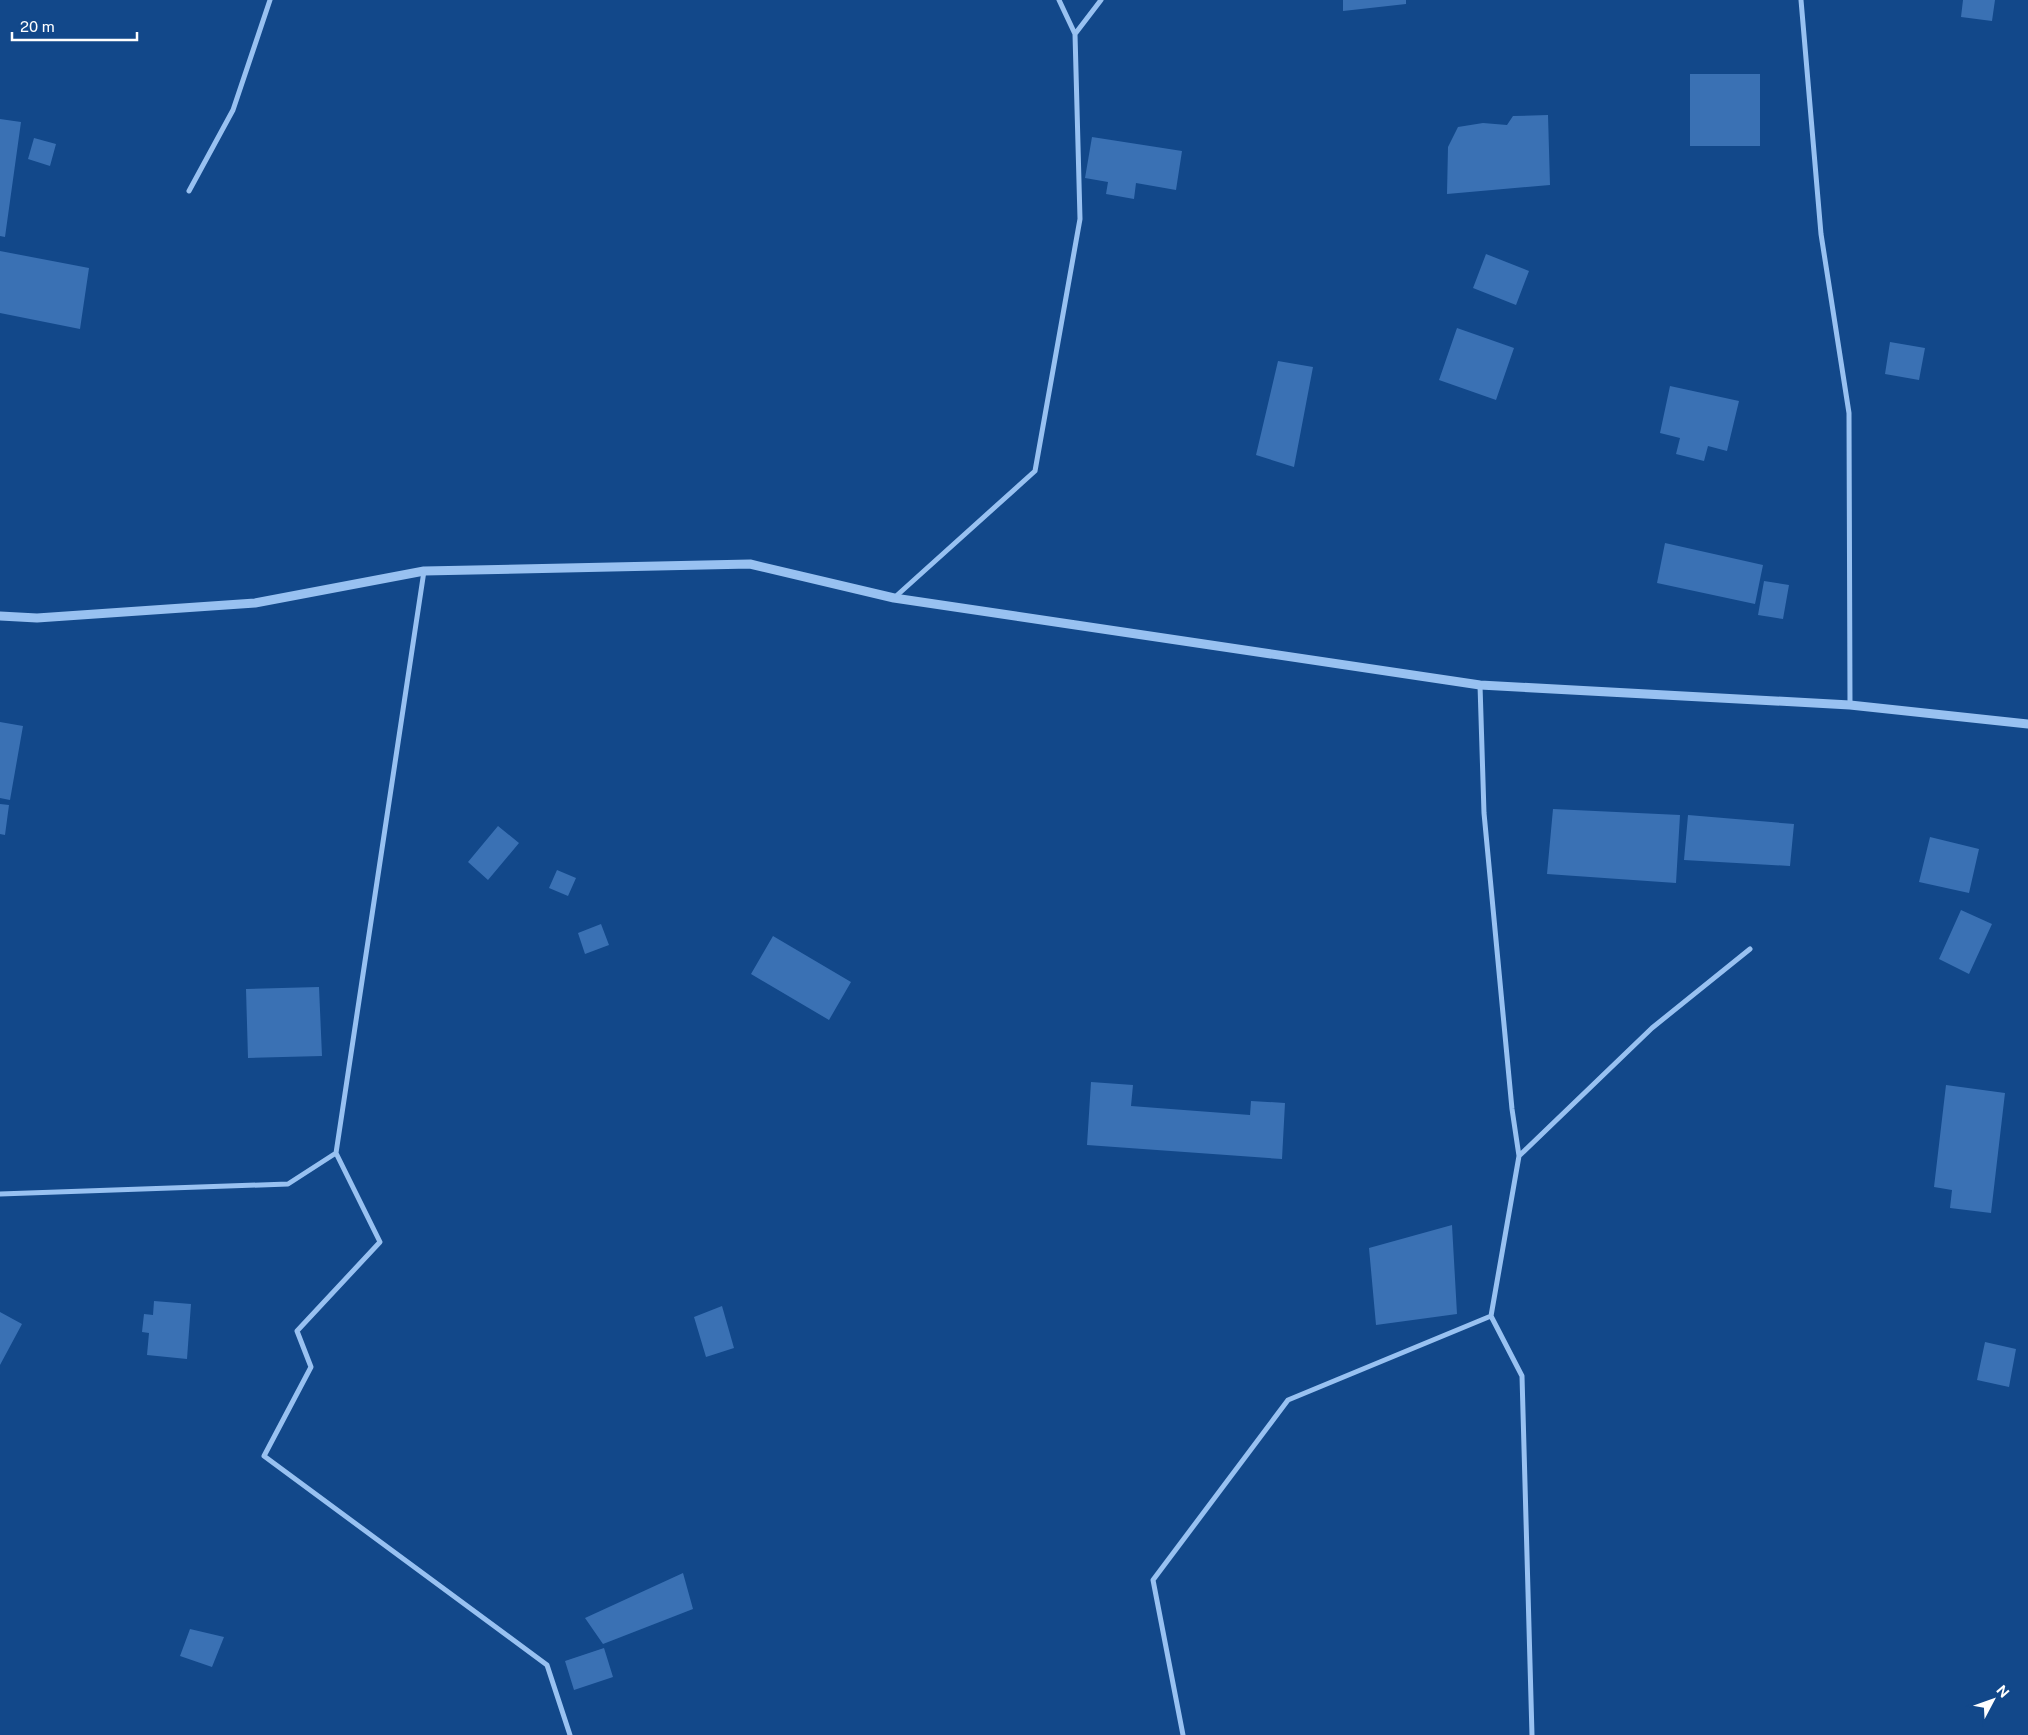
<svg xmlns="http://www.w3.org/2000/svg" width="2028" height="1735" viewBox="0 0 2028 1735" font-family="'Public Sans',sans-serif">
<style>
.building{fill:#3a71b4}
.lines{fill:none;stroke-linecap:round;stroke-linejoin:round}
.minor{stroke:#98c1f1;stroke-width:5}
.tertiary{stroke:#98c1f1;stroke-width:9}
</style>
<rect width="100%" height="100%" fill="#12488a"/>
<path class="building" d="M 1343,0 L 1406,0 L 1406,4 L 1343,11 Z
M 1963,0 L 1995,0 L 1992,21 L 1961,17 Z
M 1690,74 L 1760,74 L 1760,146 L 1690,146 Z
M 1548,115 L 1550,185 L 1447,194 L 1448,147 L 1458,127 L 1483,123 L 1507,125 L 1513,116 Z
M 0,119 L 21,122 L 5,237 L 0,236 Z
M 1092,137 L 1182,151 L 1176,190 L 1136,183 L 1134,199 L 1106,194 L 1108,182 L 1085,178 Z
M 34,138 L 56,144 L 50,166 L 28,159 Z
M 0,251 L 89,268 L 80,329 L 0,313 Z
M 1486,254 L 1529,271 L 1516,305 L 1473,288 Z
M 1457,328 L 1514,348 L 1496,400 L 1439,380 Z
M 1890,342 L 1925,348 L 1919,380 L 1885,374 Z
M 1278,361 L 1313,367 L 1294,467 L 1256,455 Z
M 1670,386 L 1739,401 L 1727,451 L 1708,446 L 1704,461 L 1676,454 L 1680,438 L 1660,433 Z
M 1665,543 L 1763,565 L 1755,604 L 1657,583 Z
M 1764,581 L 1789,585 L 1783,619 L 1758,615 Z
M 0,722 L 23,726 L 10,800 L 0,798 Z
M 0,804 L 9,805 L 5,835 L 0,834 Z
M 1553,809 L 1680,815 L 1676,883 L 1547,874 Z
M 1688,815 L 1794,824 L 1790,866 L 1684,860 Z
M 498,826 L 519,843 L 488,880 L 468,862 Z
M 1930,837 L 1979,849 L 1969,893 L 1919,882 Z
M 557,870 L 576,878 L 568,896 L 549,888 Z
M 1961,910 L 1992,924 L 1969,974 L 1939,959 Z
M 601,924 L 609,945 L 585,954 L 578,933 Z
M 773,936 L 851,982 L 829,1020 L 751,974 Z
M 319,987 L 322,1056 L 248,1058 L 246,989 Z
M 1091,1082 L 1133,1085 L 1131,1106 L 1250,1115 L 1251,1101 L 1285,1103 L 1282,1159 L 1087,1145 Z
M 1946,1085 L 2005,1093 L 1991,1213 L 1950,1208 L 1952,1190 L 1934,1187 Z
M 1452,1225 L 1457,1314 L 1376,1325 L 1369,1248 Z
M 154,1301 L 191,1304 L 187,1359 L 147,1355 L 149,1333 L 142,1332 L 144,1314 L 153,1315 Z
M 722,1306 L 734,1348 L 706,1357 L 694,1317 Z
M 0,1312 L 22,1324 L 0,1365 Z
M 1985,1342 L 2016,1349 L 2009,1387 L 1977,1380 Z
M 683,1573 L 693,1609 L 603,1644 L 585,1618 Z
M 190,1629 L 224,1637 L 212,1667 L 180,1656 Z
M 604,1648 L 613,1677 L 574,1690 L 565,1661 Z"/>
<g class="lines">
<path class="minor" d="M 1801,0 L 1821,234 L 1849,413 L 1850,705
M 1075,34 L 1101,0
M 189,191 L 233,110 L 270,0
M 424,571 L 336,1153 L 380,1242 L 297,1331 L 311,1367 L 264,1456 L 547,1665 L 570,1735
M 894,598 L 1035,471 L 1080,219 L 1075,34 L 1059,0
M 1480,685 L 1484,813 L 1512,1109 L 1519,1156
M 0,1194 L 288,1184 L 336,1153
M 1491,1316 L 1522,1376 L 1532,1735
M 1183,1735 L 1153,1580 L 1288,1400 L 1491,1316 L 1519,1156 L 1652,1028 L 1750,949"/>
<path class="tertiary" d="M 0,616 L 37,618 L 255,603 L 424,571 L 750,564 L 894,598 L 1480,685 L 1850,705 L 2028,724"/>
</g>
<g transform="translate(1993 1700) rotate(49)" stroke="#12488a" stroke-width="4" paint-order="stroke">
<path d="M0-4L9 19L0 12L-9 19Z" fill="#ffffff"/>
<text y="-8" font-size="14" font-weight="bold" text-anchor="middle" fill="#ffffff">N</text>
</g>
<path d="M12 32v8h125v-8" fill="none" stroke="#ffffff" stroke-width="2.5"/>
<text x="20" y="32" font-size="15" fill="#ffffff" stroke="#12488a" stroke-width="4" paint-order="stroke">20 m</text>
</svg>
